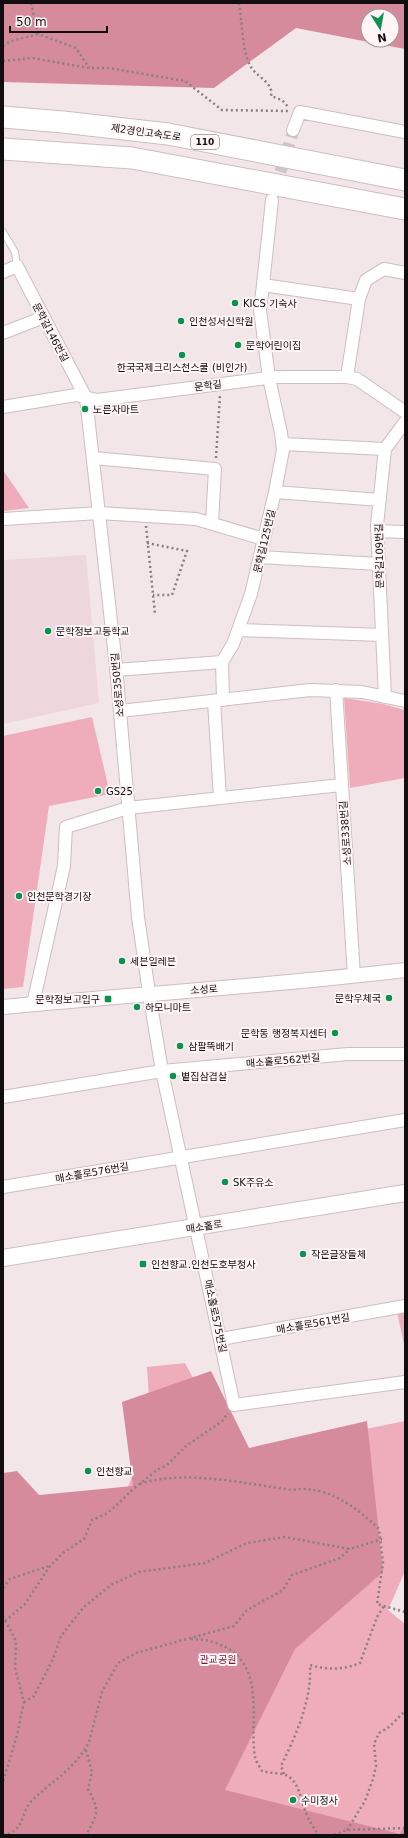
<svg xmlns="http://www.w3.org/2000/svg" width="408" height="1838" viewBox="0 0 408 1838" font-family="'DejaVu Sans','Noto Sans KR',sans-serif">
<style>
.built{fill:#eed7dc}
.green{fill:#efacbb}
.forest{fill:#d68b9d;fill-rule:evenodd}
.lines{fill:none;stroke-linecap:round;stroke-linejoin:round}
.minor-tunnel{stroke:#d1c6c7;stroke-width:12;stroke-dasharray:12 6;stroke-linecap:butt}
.service-casing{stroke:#ccbec1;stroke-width:8}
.minor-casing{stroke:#ccbec1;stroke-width:14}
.tertiary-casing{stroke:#ccbec1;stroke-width:16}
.secondary-casing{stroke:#ccbec1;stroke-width:18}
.motorway-casing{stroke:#ccbec1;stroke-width:23}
.path{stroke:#887f81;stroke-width:2.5;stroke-dasharray:2 3;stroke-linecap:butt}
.service{stroke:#fff;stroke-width:6}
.minor{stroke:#fff;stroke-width:12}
.tertiary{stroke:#fff;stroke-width:14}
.secondary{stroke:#fff;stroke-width:16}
.motorway{stroke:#fff;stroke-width:21}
.poi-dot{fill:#0c9250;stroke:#fff4f6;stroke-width:1.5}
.labels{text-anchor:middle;stroke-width:4;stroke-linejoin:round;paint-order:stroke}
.shield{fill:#fff4f6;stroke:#595354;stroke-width:1}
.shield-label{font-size:9px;font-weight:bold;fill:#120e0f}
.street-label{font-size:10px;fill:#120e0f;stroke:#fff4f6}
.poi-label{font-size:10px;fill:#120e0f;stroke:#fff4f6;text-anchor:start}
.park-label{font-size:10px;fill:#731a3a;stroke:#fff4f6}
</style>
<rect width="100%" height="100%" fill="#f3e6e8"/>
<path class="built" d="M 86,555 L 99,703 L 3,724 L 3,560 Z"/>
<path class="green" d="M 3,470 L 29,508 L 3,511 Z
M 344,698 L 383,704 L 405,710 L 405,778 L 350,788 Z
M 92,717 L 110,794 L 49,806 L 23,987 L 3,989 L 3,736 Z
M 405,1310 L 405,1349 L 397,1312 Z
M 185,1363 L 235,1456 L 405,1421 L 405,1571 L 388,1610 L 405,1624 L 405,1835 L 3,1835 L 116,1516 L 151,1430 L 147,1367 Z"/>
<path class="forest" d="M 3,3 L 405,3 L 405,49 L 296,28 L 214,88 L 3,82 ZM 368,16 L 392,16 L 392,40 L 368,40 Z
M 211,1371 L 249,1448 L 367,1421 L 383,1572 L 295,1649 L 225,1790 L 400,1834 L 405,1824 L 405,1835 L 3,1835 L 3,1473 L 17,1471 L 39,1495 L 133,1486 L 122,1402 Z"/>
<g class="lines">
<path class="minor-tunnel" d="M 275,189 L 294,129"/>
<defs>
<path id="service" d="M 3,232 L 15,252 L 17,266"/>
<path id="minor" d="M 293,130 L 300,112 L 405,132
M 3,272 L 17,266 L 86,398 L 116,666 L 138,917 L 149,993 L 162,1071 L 234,1405 L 405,1382
M 263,285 L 272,200
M 3,333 L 44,317
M 347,377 L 359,299 L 366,280 L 384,269 L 405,273
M 3,407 L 76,395 L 97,400 L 275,377 L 347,377 L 357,379 L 405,412
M 283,444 L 385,449
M 93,458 L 215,469 L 212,522
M 275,492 L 380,500
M 3,519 L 99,513 L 196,519 L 264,539
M 377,531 L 405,532
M 260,557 L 378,564
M 238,630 L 382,635
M 116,670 L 222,662
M 336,690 L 354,976
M 385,697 L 377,525 L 385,449 L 405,422
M 223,700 L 222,662 L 233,644 L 251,594 L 275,492 L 283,450 L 281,433 L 269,378 L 260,310 L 263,285 L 359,299
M 214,701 L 220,798
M 120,711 L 310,690 L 362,692 L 405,701
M 33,1004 L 64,866 L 66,827 L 128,808 L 341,785
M 3,1097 L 162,1071 L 348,1054 L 405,1054
M 3,1187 L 405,1120
M 221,1339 L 405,1306"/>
<path id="tertiary" d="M 3,1007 C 137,994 271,986 405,970"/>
<path id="secondary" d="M 3,1258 L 405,1193"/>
<path id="motorway" d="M 3,117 L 63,122 L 168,134 L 405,180
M 3,149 L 132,158 L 405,209"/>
</defs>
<use href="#service" class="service-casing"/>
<use href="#minor" class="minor-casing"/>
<use href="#tertiary" class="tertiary-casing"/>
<use href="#secondary" class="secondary-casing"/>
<use href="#motorway" class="motorway-casing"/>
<path class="path" d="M 31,3 L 38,34 L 76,48 L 89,68
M 239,3 C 242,20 242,53 251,67 C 257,77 274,83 271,96 L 282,100 L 289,108
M 3,46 L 11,41 L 38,34
M 3,61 L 32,58 L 89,68 L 109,68 L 185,81 L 222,110 L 288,111
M 216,458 L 220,395
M 146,526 L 155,614
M 147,543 L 187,551 L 172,595 L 153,595
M 140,1484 C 183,1469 248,1484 292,1490 C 326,1484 356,1507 379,1529 L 383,1563 L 377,1604 L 405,1612
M 3,1588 L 10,1579 L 49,1566
M 3,1616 L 16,1641 L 15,1668 L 24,1702 L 17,1735 L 3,1782
M 5,1621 L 25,1604 L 50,1566 L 63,1553 L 84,1539 L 92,1520 L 106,1514 L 116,1506 L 131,1491 L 157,1470 L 167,1465 L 185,1447 L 222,1421 L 228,1413
M 191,1639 C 205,1639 217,1642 229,1649 C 265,1672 249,1722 255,1757 C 256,1762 260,1767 262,1771 C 269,1773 276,1773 283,1774 C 299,1778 301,1801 306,1813 C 309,1821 314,1828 318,1835
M 24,1702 L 34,1696 L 53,1659 L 61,1636 L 84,1607 L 111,1585 L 139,1572 L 205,1563 L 247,1543 L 285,1537 L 350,1549 L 382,1539
M 86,1750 L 92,1772 L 88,1789 C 100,1811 98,1814 86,1835
M 284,1774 L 281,1766 C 296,1735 312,1700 310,1665 C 327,1670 344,1670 360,1663 L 377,1617 L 384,1606
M 347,1830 L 365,1801 L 373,1779 L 376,1766 L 374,1744 L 379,1733 L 389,1727 L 405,1711
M 3,1835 C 23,1831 20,1819 29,1804 C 34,1797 41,1793 47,1787 C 64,1774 79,1761 89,1742 L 102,1692 L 118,1663 L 136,1653 L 234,1626 L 247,1610 L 283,1590 L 292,1575 L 340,1558 L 350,1549
M 334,1835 L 347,1830 L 405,1828"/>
<use href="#service" class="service"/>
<use href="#minor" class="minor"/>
<use href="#tertiary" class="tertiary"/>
<use href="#secondary" class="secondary"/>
<use href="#motorway" class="motorway"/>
</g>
<g class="poi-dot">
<circle cx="235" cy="303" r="4"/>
<circle cx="181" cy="321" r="4"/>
<circle cx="238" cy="345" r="4"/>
<circle cx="182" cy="355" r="4"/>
<circle cx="85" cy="409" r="4"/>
<circle cx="48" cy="631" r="4"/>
<circle cx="98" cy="791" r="4"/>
<circle cx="19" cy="896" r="4"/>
<circle cx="122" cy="961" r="4"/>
<circle cx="389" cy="998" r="4"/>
<rect x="104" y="995" width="8" height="8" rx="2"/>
<circle cx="137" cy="1007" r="4"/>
<circle cx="335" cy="1033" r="4"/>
<circle cx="180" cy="1046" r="4"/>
<circle cx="173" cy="1076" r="4"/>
<circle cx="225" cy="1182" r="4"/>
<circle cx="303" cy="1254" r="4"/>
<rect x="139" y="1260" width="8" height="8" rx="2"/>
<circle cx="88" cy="1471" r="4"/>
<circle cx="293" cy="1800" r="4"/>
</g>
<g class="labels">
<rect class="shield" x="191" y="135" width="28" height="14" rx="3"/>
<g class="shield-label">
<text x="205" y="145">110</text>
</g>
<g class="street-label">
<text transform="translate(146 132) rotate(8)" y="4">제2경인고속도로</text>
<text transform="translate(51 332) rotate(62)" y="4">문학길146번길</text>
<text transform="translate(208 385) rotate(-7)" y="4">문학길</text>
<text transform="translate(264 541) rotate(-77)" y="4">문학길125번길</text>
<text transform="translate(379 556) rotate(-91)" y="4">문학길109번길</text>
<text transform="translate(117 685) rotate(-95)" y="4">소성로350번길</text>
<text transform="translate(345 833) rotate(-94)" y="4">소성로338번길</text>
<text transform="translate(204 989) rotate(-4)" y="4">소성로</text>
<text transform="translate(283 1060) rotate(-5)" y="4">매소홀로562번길</text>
<text transform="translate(92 1172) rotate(-10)" y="4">매소홀로576번길</text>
<text transform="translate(204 1226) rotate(-9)" y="4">매소홀로</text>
<text transform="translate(216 1316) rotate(78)" y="4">매소홀로575번길</text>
<text transform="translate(313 1323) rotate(-10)" y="4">매소홀로561번길</text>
</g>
<g class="poi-label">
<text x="243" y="307">KICS 기숙사</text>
<text x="189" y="325">인천성서신학원</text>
<text x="246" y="349">문학어린이집</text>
<text x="182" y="371" text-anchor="middle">한국국제크리스천스쿨 (비인가)</text>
<text x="93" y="413">노른자마트</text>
<text x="56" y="635">문학정보고등학교</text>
<text x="106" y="795">GS25</text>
<text x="27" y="900">인천문학경기장</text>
<text x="130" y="965">세븐일레븐</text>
<text x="381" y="1002" text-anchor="end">문학우체국</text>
<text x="100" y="1003" text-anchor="end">문학정보고입구</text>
<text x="145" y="1011">하모니마트</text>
<text x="327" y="1037" text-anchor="end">문학동 행정복지센터</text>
<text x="188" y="1050">삼팔뚝배기</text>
<text x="181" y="1080">볕집삼겹살</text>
<text x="233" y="1186">SK주유소</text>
<text x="311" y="1258">작은글장돌체</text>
<text x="151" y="1268">인천향교.인천도호부청사</text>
<text x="96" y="1475">인천향교</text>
<text x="301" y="1804">수미정사</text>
</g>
<g class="park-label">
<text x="218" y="1663">관교공원</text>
</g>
</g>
<rect width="408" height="1838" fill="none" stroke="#120e0f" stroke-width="8"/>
<g transform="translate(380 28) rotate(169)"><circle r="19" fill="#fff4f6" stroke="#a0989a"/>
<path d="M0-3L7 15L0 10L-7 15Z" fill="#0c9250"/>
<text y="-6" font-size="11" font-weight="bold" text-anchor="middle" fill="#120e0f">N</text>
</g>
<path d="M10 26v6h97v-6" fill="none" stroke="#120e0f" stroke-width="2"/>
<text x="16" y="26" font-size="12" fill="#120e0f" stroke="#fff4f6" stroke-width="3" paint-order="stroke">50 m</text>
</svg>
